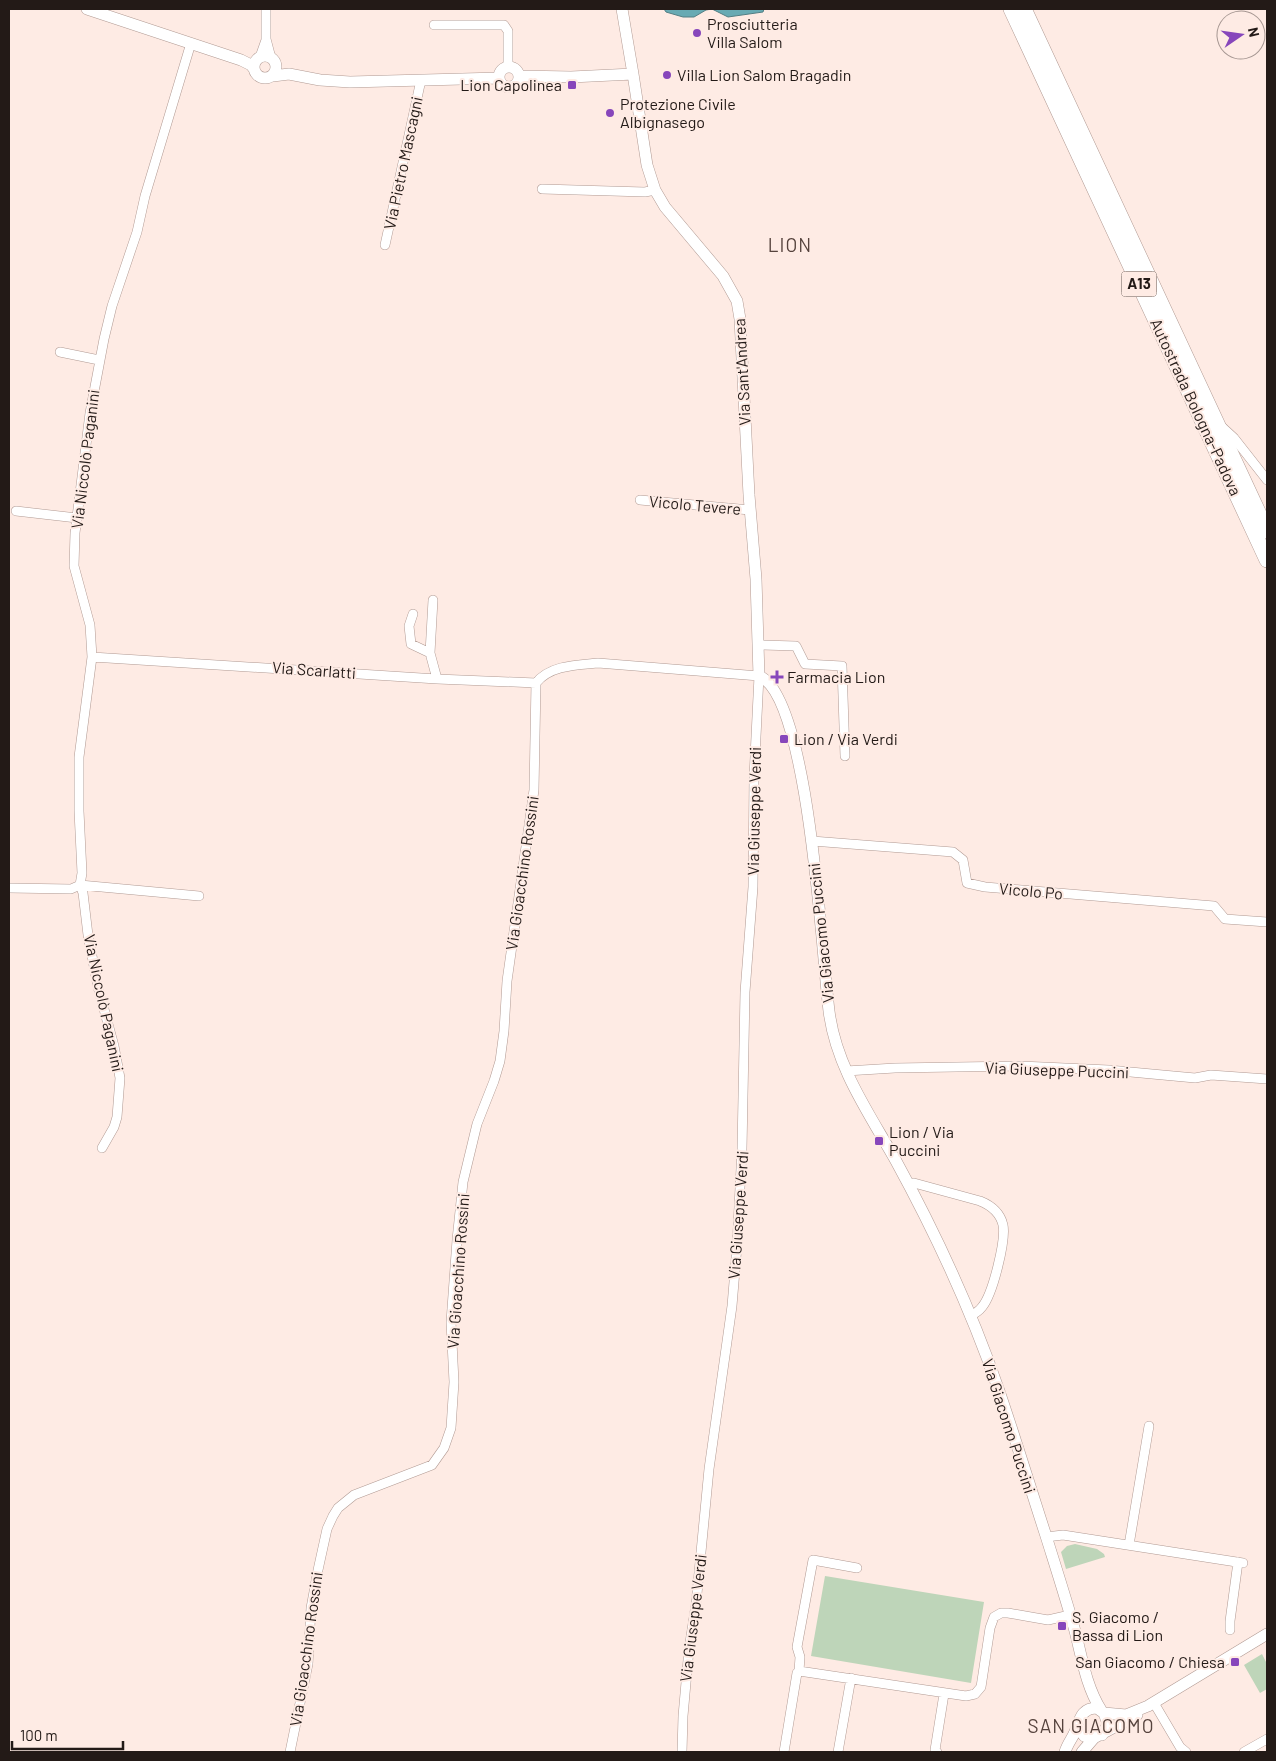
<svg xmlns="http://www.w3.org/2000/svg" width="1276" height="1761" viewBox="0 0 1276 1761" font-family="Barlow,sans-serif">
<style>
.green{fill:#bed5b9}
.water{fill:#68aab3;stroke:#537f84}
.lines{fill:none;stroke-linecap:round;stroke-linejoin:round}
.street-casing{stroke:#b19a93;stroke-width:10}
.secondary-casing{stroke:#b19a93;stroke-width:12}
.highway-casing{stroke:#b19a93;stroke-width:16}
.street{stroke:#fff;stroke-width:9}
.secondary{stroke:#fff;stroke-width:11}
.highway{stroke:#fff;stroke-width:15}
.poi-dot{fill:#8746bb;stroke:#feebe4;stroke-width:2}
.labels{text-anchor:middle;stroke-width:4;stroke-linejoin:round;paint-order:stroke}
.shield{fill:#feebe4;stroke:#655954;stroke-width:1}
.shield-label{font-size:15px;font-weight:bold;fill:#231a17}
.poi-label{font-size:16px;fill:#231a17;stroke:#feebe4;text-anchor:start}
.street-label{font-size:16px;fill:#231a17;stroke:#feebe4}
.quarter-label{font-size:19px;letter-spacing:1px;fill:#56433d;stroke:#feebe4}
</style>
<rect width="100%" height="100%" fill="#feebe4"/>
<path class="green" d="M 1075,1544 L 1097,1549 L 1104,1554 L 1105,1557 L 1066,1569 L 1061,1552 L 1067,1546 Z
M 825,1576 L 984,1602 L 971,1683 L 811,1656 Z
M 1262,1654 L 1267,1664 L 1267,1689 L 1260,1693 L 1244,1665 Z"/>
<path class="water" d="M 664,9 L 764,9 L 763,12 L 728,17 L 712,9 L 706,10 L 694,17 L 683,17 L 666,12 Z"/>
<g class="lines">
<defs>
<path id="street" d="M 266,9 L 266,39 L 271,58
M 434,25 L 504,25 L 508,31 L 508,67
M 260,57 L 266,40
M 542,189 L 645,192 L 655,190
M 385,245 L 421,80
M 60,352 L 99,360
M 1222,427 L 1234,438 L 1267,480
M 640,500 L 750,510
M 16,511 L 77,518
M 433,600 L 430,653 L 437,679
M 413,614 L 409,626 L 411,644 L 430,653
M 758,645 L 796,646 L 805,664 L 842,666 L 845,756
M 92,657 L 437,679 L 536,683
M 812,841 L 953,852 L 963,860 L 967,883 L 985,887 L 1214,906 L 1225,919 L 1267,922
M 9,888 L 71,889 L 80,885 L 199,896
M 846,1071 L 895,1068 L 1021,1066 L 1109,1070 L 1195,1078 L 1211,1075 L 1267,1079
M 102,1148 L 114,1127 L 117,1117 L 120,1078 L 114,1046 L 98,987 L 88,935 L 83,893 L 80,885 L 82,873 L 79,811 L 79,757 L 92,657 L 90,625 L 74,566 L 75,533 L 90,413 L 104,339 L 112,306 L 137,232 L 145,196 L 191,43
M 908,1184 L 914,1183 L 980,1201 C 990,1205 1000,1212 1003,1225 C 1006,1240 993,1294 982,1307 C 979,1311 974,1314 970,1316
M 1046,1537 L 1063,1535 L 1243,1563
M 1129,1545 L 1149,1426
M 1230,1630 L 1230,1621 L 1238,1562
M 799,1671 L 800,1657 L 797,1647 L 813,1560 L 857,1568
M 1154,1703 L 1180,1747 L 1186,1752
M 290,1752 L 308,1664 L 311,1608 L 318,1570 L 327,1529 L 333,1516 L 338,1508 L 354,1495 L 432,1465 L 444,1448 L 451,1428 L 454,1382 L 451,1322 L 457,1240 L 463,1182 L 477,1124 L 494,1081 L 500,1061 L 504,1031 L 507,981 L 534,790 L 536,683 C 550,665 577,665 598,663 L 759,676 L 754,777 L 753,887 L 745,992 L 742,1149 L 737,1246 L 732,1306 L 709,1469 L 696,1604 L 689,1649 L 683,1716 L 682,1752
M 784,1752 L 797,1673 L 799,1671 L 966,1696 L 975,1694 L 981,1687 L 990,1628 L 994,1617 L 1001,1613 L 1008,1613 L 1048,1620 L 1070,1615
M 838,1752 L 851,1678
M 937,1752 L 935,1750 L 944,1694
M 1244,1752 L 1267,1739"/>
<path id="secondary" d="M 87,9 L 241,60 L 251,65 L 254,69
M 622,9 L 633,74 L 647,165 L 655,190 L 665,207 L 723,276 L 737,301 L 740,319 L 749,495 L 756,579 L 759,676 C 809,695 822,955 829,1011 C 836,1067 869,1113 896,1161 C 936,1234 971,1310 998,1388 C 1015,1437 1030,1487 1046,1536 C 1056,1568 1066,1599 1075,1631 C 1082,1658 1086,1686 1101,1710
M254 67a11 11 0 1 1 22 0a11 11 0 1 1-22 0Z
M499 77a10 10 0 1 1 20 0a10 10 0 1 1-20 0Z
M 273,76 L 289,74 L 320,80 L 350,82 L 499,78
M 520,76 L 571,77 L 633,74
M 1104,1713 L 1126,1715 L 1148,1706 L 1267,1634
M 1078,1726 L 1084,1736 L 1094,1738 L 1137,1715
M 1065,1752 C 1067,1745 1071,1740 1074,1734 C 1080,1721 1080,1708 1097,1708 L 1104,1713 L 1108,1724 L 1102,1735
M 1082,1752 L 1094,1738"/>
<path id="highway" d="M 1011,9 L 1267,560
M 1024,9 L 1267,531"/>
</defs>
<use href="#street" class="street-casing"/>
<use href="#secondary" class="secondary-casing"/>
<use href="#highway" class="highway-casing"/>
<use href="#street" class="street"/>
<use href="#secondary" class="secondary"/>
<use href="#highway" class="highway"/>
</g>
<g class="poi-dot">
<circle cx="697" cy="33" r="5"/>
<circle cx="667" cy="75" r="5"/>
<rect x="567" y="80" width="10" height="10" rx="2.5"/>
<circle cx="610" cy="113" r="5"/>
<path d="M774.5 669.5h5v5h5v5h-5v5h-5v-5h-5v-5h5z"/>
<rect x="779" y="734" width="10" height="10" rx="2.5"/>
<rect x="874" y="1136" width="10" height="10" rx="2.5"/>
<rect x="1057" y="1621" width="10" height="10" rx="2.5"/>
<rect x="1230" y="1657" width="10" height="10" rx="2.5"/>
</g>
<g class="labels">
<rect class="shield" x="1121.5" y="271.5" width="35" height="25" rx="4"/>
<g class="shield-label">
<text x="1139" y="289">A13</text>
</g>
<g class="poi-label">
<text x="707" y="30">Prosciutteria<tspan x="707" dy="18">Villa Salom</tspan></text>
<text x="677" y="81">Villa Lion Salom Bragadin</text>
<text x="562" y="91" text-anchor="end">Lion Capolinea</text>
<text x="620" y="110">Protezione Civile<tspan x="620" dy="18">Albignasego</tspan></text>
<text x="787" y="683">Farmacia Lion</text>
<text x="794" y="745">Lion / Via Verdi</text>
<text x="889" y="1138">Lion / Via<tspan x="889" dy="18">Puccini</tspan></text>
<text x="1072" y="1623">S. Giacomo /<tspan x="1072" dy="18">Bassa di Lion</tspan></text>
<text x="1225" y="1668" text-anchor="end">San Giacomo / Chiesa</text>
</g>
<g class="street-label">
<text transform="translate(403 163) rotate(-78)" y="6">Via Pietro Mascagni</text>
<text transform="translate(742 372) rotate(-93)" y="6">Via Sant'Andrea</text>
<text transform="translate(1196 407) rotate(65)" y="6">Autostrada Bologna-Padova</text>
<text transform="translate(85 459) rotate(-83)" y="6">Via Niccolò Paganini</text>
<text transform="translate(695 505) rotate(5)" y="6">Vicolo Tevere</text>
<text transform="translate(314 670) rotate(4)" y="6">Via Scarlatti</text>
<text transform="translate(754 811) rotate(-89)" y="6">Via Giuseppe Verdi</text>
<text transform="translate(522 873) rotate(-82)" y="6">Via Gioacchino Rossini</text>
<text transform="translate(1031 891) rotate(5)" y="6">Vicolo Po</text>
<text transform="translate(821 933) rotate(-96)" y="6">Via Giacomo Puccini</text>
<text transform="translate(104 1003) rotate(78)" y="6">Via Niccolò Paganini</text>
<text transform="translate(1057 1070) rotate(2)" y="6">Via Giuseppe Puccini</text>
<text transform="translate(738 1215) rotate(-86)" y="6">Via Giuseppe Verdi</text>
<text transform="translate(458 1271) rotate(-86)" y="6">Via Gioacchino Rossini</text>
<text transform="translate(1009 1426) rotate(72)" y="6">Via Giacomo Puccini</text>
<text transform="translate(693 1618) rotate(-83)" y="6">Via Giuseppe Verdi</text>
<text transform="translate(306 1649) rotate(-82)" y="6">Via Gioacchino Rossini</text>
</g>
<g class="quarter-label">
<text x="790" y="252">LION</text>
<text x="1091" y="1733">SAN GIACOMO</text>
</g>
</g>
<rect width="1276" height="1761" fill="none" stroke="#231a17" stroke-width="20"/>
<g transform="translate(1241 35) rotate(77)"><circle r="24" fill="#feebe4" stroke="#a69792"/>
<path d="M0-4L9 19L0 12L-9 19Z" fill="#8746bb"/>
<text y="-8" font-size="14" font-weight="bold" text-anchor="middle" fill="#231a17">N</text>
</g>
<path d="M12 1741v8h111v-8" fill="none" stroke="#231a17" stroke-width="2.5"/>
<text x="20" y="1741" font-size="15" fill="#231a17" stroke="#feebe4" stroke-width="4" paint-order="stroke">100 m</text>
</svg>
